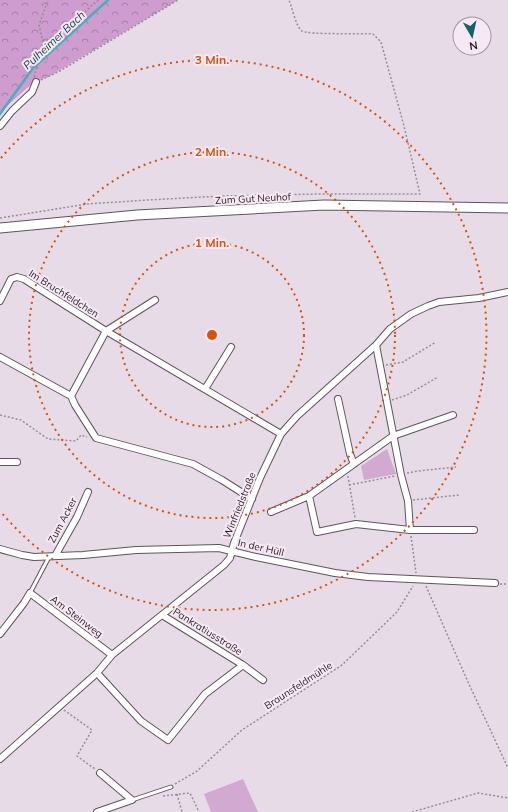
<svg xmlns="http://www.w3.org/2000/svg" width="508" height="812" viewBox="0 0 508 812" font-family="Mulish,sans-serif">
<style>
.forest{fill:url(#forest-crowns)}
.park{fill:#d2aad1}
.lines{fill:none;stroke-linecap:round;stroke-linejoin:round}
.stream{stroke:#4caeb8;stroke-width:2.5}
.service-casing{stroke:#5f545e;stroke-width:5}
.minor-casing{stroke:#5f545e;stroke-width:8}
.secondary-casing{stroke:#5f545e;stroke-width:11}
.path{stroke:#978d97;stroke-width:1.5;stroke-dasharray:2 2;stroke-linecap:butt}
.service{stroke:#fff;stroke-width:3}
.minor{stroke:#fff;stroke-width:6}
.secondary{stroke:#fff;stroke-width:9}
.ring{fill:none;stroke:#d4530e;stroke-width:2;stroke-dasharray:2 4}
.labels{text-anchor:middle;stroke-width:4;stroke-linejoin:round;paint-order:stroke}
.street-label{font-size:10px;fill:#241f24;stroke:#f6e8f5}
.water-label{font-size:11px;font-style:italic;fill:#184449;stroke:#f6e8f5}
.centre{fill:#d4530e;stroke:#f6e8f5;stroke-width:2}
.ring-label{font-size:12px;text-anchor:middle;font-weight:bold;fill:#d4530e;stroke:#f6e8f5;stroke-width:4;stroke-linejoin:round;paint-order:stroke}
</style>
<defs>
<pattern id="forest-crowns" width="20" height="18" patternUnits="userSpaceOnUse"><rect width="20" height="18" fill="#cf9ccf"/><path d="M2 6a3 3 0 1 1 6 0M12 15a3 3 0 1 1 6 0" fill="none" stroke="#a87fa8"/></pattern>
</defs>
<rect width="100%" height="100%" fill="#e8dbe8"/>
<path class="forest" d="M 0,0 L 178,0 L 50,76 L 34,82 L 0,112 Z"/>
<path class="park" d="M 387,449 L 396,474 L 364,480 L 361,466 Z
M 243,779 L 258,812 L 211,812 L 204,794 Z"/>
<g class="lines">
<path class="stream" d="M 0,114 L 33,68 L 108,0"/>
<defs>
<path id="service" d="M 30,593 L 49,557
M 132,800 L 171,787"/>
<path id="minor" d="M 0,126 L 12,111 L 32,92 L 36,82
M 0,301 L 11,279 L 17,277 L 24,279 L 106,331 L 281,434
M 376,345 L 401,475 L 408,501 L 410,530
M 0,357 L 71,396 L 75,405 L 96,438 L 193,464 L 222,480 L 252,499
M 205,389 L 231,347
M 71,396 L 106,331 L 155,300
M 338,399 L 350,454 L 354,464
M 0,462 L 17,462
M 309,496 L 317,532 L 356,524 L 410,530 L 474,530
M 271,512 L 309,496 L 393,436 L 453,415
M 0,549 L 22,555 L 34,557 L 83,555 L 136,550 L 219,548 L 256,557 L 335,573 L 368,577 L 495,583
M 55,556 L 77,517 L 88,492
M 162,615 L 243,665 L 263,680
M 0,634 L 24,603 L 30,593 L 112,655
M 97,673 L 141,721 L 168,740 L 205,694 L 243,665
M 0,759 L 97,673 L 112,655 L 224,565 L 230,558 L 234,543 L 260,478 L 281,434 L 297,416 L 376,345 L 390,329 L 411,314 L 428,306 L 439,302 L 479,298 L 508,292
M 97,812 L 132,800 L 100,773"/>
<path id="secondary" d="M 0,228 L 137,215 L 324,205 L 508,208"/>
</defs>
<use href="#service" class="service-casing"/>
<use href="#minor" class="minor-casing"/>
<use href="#secondary" class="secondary-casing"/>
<path class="path" d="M 43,42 L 75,23 L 92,5 L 99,0
M 40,51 L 46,63
M 34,77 L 43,42 L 39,25 L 48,0
M 41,80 L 60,71 L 178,0
M 0,218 L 87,204 L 148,200 L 220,196 L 319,194 L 420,194 L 404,126 L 381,42 L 373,34 C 361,33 309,35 302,31 C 296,27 292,7 289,0
M 386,365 L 403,362 L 436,342
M 392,400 L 407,395 L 438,377
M 0,415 L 21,420 L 48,439 L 76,441 L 81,435 L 87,437
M 407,473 L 418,471 L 456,467
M 348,476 L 355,518
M 349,485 L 395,476
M 413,500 L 459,495
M 411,536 L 416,573
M 500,584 L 508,584
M 426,586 L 468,682 L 508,768
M 64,710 L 92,730 L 77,756 L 95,769
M 175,784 L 197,771 L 242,730 L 342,665 L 397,612 L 413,586
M 177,794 L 182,812
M 163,796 L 190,793 L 199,812
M 412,812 L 478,793 L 508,798"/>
<use href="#service" class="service"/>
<use href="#minor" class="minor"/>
<use href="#secondary" class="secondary"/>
</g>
<g class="ring">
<circle cx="212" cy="335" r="92"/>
<circle cx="212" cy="335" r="183"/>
<path d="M1 158A275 275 0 1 1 1 512"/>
</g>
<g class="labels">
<g class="street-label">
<text transform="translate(253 198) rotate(-3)" y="4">Zum Gut Neuhof</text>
<text transform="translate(64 293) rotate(32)" y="4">Im Bruchfeldchen</text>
<text transform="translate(239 505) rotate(-68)" y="4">Winfriedstraße</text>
<text transform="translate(62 520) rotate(-62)" y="4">Zum Acker</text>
<text transform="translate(261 547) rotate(13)" y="4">In der Hüll</text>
<text transform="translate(77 616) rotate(37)" y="4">Am Steinweg</text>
<text transform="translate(208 631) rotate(32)" y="4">Pankratiusstraße</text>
<text transform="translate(298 685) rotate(-33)" y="4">Braunsfeldmühle</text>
</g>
<g class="water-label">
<text transform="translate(54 40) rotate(-43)" y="4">Pulheimer Bach</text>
</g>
</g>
<circle cx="212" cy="335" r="6" class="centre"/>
<g class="ring-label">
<text x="212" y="64">3 Min.</text>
<text x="212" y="156">2 Min.</text>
<text x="212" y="247">1 Min.</text>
</g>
<g transform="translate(472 36) rotate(171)"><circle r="19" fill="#f6e8f5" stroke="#a298a1"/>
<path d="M0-3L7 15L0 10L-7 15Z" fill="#13626a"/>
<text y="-6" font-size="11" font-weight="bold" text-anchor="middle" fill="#241f24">N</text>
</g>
</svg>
